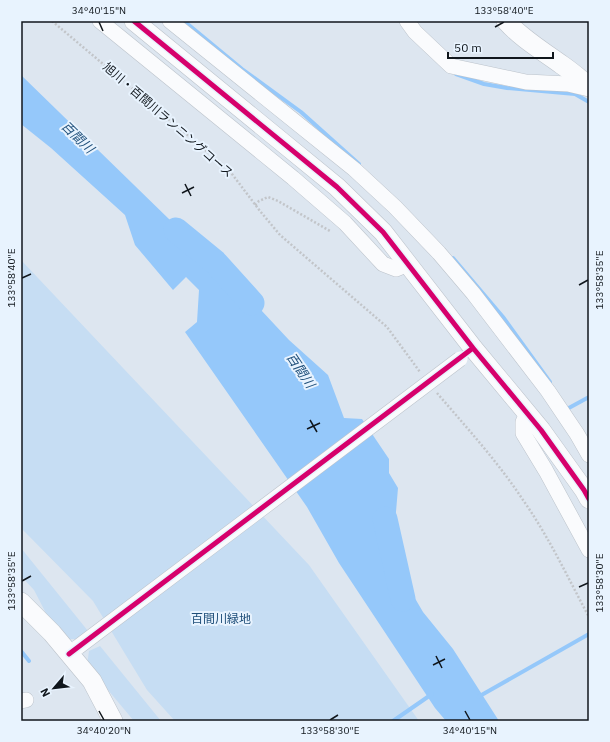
<svg xmlns="http://www.w3.org/2000/svg" width="610" height="742" viewBox="0 0 610 742" font-family="'IBM Plex Sans','Noto Sans JP',sans-serif">
<style>
.green{fill:#c6ddf3}
.water{fill:#95c8fa}
.lines{fill:none;stroke-linecap:round;stroke-linejoin:round}
.stream{stroke:#95c8fa;stroke-width:4}
.river{stroke:#95c8fa;stroke-width:25}
.minor-casing{stroke:#bcc3cb;stroke-width:16}
.tertiary-casing{stroke:#bcc3cb;stroke-width:20}
.path{stroke:#c2c5c9;stroke-width:2.5;stroke-dasharray:2 2;stroke-linecap:butt}
.minor{stroke:#fafbfd;stroke-width:15}
.tertiary{stroke:#fafbfd;stroke-width:19}
.minor-bridge-casing{stroke:#bcc3cb;stroke-width:16;stroke-linecap:butt}
.minor-bridge{stroke:#fafbfd;stroke-width:15}
.cycleway-casing{stroke:#e8f3fe;stroke-width:8}
.cycleway{stroke:#d6006c;stroke-width:5}
.ticks{fill:none;stroke:#10161c;stroke-width:1.5}
.labels{text-anchor:middle;stroke-width:4;stroke-linejoin:round;paint-order:stroke}
.street-label{font-size:12px;fill:#10161c;stroke:#e8f3fe}
.park-label{font-size:12px;fill:#1d4d78;stroke:#e8f3fe}
.water-label{font-size:13px;font-style:italic;fill:#21517c;stroke:#e8f3fe}
.neatline{fill:none;stroke:#10161c;stroke-width:1.5}
.ticks-label{font-size:10px;text-anchor:middle;fill:#10161c}
</style>
<rect width="100%" height="100%" fill="#dde6f0"/>
<path class="green" d="M 21,260 L 309,565 L 419,721 L 175,721 L 147,690 L 93,601 L 21,528 Z
M 21,548 L 88,631 L 78,639 L 65,639 L 50,621 L 34,590 L 21,576 Z
M 100,646 L 161,721 L 134,721 L 87,665 L 89,651 Z"/>
<path class="water" d="M 21,75 L 246,294 L 289,340 L 328,375 L 344,418 L 362,419 L 389,459 L 389,473 L 398,488 L 392,559 L 423,612 L 453,649 L 499,721 L 446,721 L 435,708 L 339,563 L 307,507 L 185,332 L 197,322 L 199,290 L 186,277 L 173,290 L 135,245 L 125,215 L 51,148 L 21,124 Z"/>
<g class="lines">
<path class="stream" d="M 184,21 L 242,69 L 301,112 L 359,164
M 456,74 L 484,84 L 507,88 L 575,94 L 589,102
M 453,258 L 503,317 L 550,382
M 567,409 L 589,397
M 21,651 L 29,661
M 478,697 L 589,634
M 393,721 L 432,694"/>
<path class="river" d="M 176,230 L 215,262 L 252,303
M 385,519 L 403,599"/>
<defs>
<path id="minor" d="M 100,21 L 293,178 L 345,223 L 383,264 L 396,269 L 408,264
M 170,21 L 354,169 L 395,207 L 439,253 L 473,293 L 548,391 L 577,434 L 589,455
M 407,21 L 415,32 L 451,66 L 526,82 L 568,84 L 589,89
M 527,414 L 523,422 L 523,433 L 546,471 L 589,550
M 21,701 L 26,700"/>
<path id="tertiary" d="M 134,21 L 337,187 L 383,232 L 473,348 L 541,430 L 584,490 L 589,499
M 506,21 C 522,39 543,51 562,65 C 571,71 580,79 589,86
M 21,602 L 52,633 L 92,681 L 113,721"/>
</defs>
<use href="#minor" class="minor-casing"/>
<use href="#tertiary" class="tertiary-casing"/>
<path class="path" d="M 52,21 L 229,170 L 260,211 L 280,235 L 387,327 L 420,372
M 255,205 L 259,201 L 268,197 L 278,201 L 330,231
M 437,393 C 467,428 498,462 523,500 C 549,537 568,578 589,617"/>
<use href="#minor" class="minor"/>
<use href="#tertiary" class="tertiary"/>
<defs>
<path id="minor-bridge" d="M 78,647 L 460,359"/>
</defs>
<use href="#minor-bridge" class="minor-bridge-casing"/>
<use href="#minor-bridge" class="minor-bridge"/>
<defs>
<path id="cycleway" d="M 134,21 L 337,187 L 383,232 L 473,348 L 541,430 L 584,490 L 589,499
M 69,654 L 473,348"/>
</defs>
<use href="#cycleway" class="cycleway-casing"/>
<use href="#cycleway" class="cycleway"/>
</g>
<path class="ticks" d="M 99,22 L 103,31M 495,27 L 504,22M 185,184 L 191,196M 182,193 L 194,187M 22,278 L 31,274M 579,285 L 588,280M 310,420 L 317,432M 307,429 L 320,423M 22,581 L 31,576M 579,587 L 588,583M 436,656 L 442,668M 433,665 L 445,659M 99,711 L 104,720M 465,711 L 470,720M 330,720 L 338,715"/>
<g class="labels">
<g class="street-label">
<text transform="translate(168 120) rotate(41)" y="4">旭川・百間川ランニングコース</text>
</g>
<g class="park-label">
<text x="221" y="623">百間川緑地</text>
</g>
<g class="water-label">
<text transform="translate(78 137) rotate(44)" y="5">百間川</text>
<text transform="translate(301 370) rotate(56)" y="5">百間川</text>
</g>
</g>
<rect width="610" height="742" fill="none" stroke="#e8f3fe" stroke-width="44"/>
<g transform="translate(54 688) rotate(242)" stroke="#e8f3fe" stroke-width="3" paint-order="stroke">
<path d="M0-3L7 15L0 10L-7 15Z" fill="#10161c"/>
<text y="-6" font-size="11" font-weight="bold" text-anchor="middle" fill="#10161c">N</text>
</g>
<path d="M448 52v6h105v-6" fill="none" stroke="#10161c" stroke-width="2"/>
<text x="454" y="52" font-size="12" fill="#10161c" stroke="#e8f3fe" stroke-width="3" paint-order="stroke">50 m</text>
<rect x="22" y="22" width="566" height="698" class="neatline"/>
<g class="ticks-label">
<text x="99" y="14">34°40'15"N</text>
<text x="504" y="14">133°58'40"E</text>
<text transform="translate(11 278) rotate(-90)" y="4">133°58'40"E</text>
<text transform="translate(599 280) rotate(-90)" y="4">133°58'35"E</text>
<text transform="translate(11 581) rotate(-90)" y="4">133°58'35"E</text>
<text transform="translate(599 583) rotate(-90)" y="4">133°58'30"E</text>
<text x="104" y="734">34°40'20"N</text>
<text x="330" y="734">133°58'30"E</text>
<text x="470" y="734">34°40'15"N</text>
</g>
</svg>
